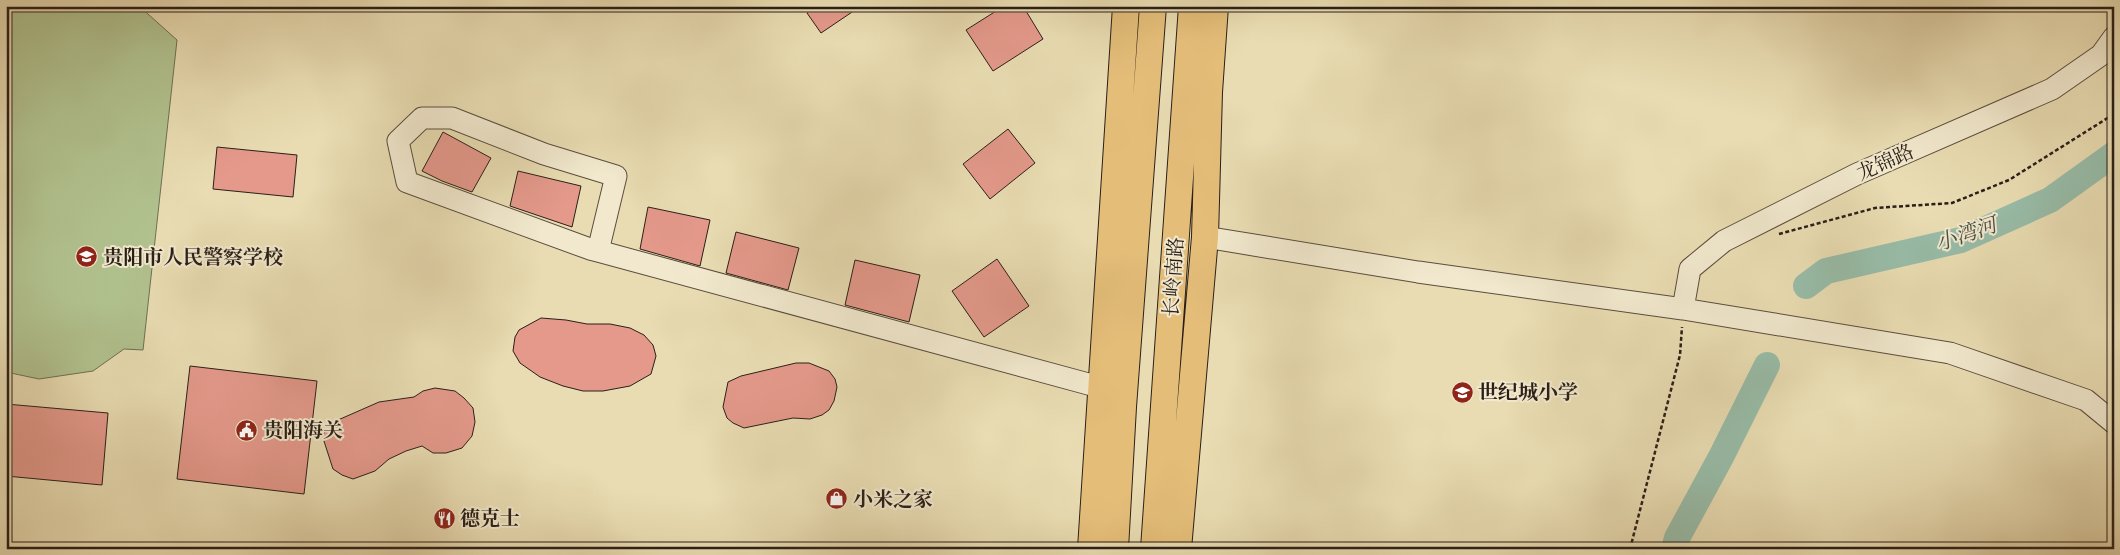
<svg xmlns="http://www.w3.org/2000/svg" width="2120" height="555" viewBox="0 0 2120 555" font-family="Vollkorn,'Noto Serif SC',serif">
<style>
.pitch{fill:#b1c28f;stroke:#6e7054}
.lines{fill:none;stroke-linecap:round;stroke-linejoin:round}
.river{stroke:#98bca8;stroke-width:26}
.building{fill:#e4998b;stroke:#2a1f18}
.minor-casing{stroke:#5a4e3e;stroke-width:23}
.major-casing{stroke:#2a1f18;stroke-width:28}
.path{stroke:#2a1f18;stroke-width:2.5;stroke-dasharray:4 2.5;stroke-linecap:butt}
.minor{stroke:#f1e8cd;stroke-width:21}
.major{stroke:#e4be79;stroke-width:26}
.labels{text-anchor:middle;stroke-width:4;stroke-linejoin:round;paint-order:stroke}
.street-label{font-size:20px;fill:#2a1f18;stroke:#f1e8cd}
.poi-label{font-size:20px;font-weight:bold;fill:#2a1f18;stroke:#f1e8cd;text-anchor:start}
.water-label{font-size:21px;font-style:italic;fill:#4b4e43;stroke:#f1e8cd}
</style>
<rect width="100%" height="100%" fill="#e9dcb2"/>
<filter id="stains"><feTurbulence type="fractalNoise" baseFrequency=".004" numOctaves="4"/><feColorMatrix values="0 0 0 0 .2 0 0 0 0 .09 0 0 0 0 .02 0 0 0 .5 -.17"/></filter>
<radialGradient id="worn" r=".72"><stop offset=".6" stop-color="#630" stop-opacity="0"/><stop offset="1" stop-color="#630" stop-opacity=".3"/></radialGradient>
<path class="pitch" d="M 6,6 L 139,6 L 177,40 L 143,350 L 124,349 L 93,371 L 39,379 L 6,372 Z"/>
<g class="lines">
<path class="river" d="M 1806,286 L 1826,271 L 1961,240 L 2050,200 L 2114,154
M 1674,549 L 1677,538 L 1721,457 L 1767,365"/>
</g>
<path class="building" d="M 817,6 L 861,6 L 821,33 L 807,13 Z
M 1004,6 L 1023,6 L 1043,39 L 993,71 L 966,30 Z
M 1008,129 L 1035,163 L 990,199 L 963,164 Z
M 443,132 L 491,158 L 472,192 L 442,181 L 422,171 Z
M 217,147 L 297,155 L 293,197 L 213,189 Z
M 518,171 L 581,186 L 572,227 L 510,206 Z
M 648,207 L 710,220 L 700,266 L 640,249 Z
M 736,232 L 799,248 L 788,290 L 726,273 Z
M 997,259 L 1029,306 L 984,337 L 952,291 Z
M 855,260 L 920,275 L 909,322 L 845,305 Z
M 541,318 L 566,320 L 587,324 L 610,324 L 630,328 L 644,335 L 653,345 L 656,356 L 651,374 L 630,386 L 603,391 L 583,391 L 563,386 L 540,377 L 520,363 L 513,351 L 515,337 L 519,330 Z
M 796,363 L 809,363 L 829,371 L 835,379 L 837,387 L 834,401 L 829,410 L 822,415 L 810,419 L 793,418 L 744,428 L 733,423 L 727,418 L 723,407 L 728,382 L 741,376 Z
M 190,366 L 317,381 L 304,494 L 177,479 Z
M 435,388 L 455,391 L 464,398 L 473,408 L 475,422 L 472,436 L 462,448 L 446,453 L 433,453 L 422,446 L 406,451 L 389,459 L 375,471 L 353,479 L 342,475 L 333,469 L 322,435 L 338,420 L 379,402 L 414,397 L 423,391 Z
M 6,404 L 108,413 L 102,485 L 6,476 Z"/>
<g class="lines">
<defs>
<path id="minor" d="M 1205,237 L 1418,272 L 1683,309 L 1950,353 L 2086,400 L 2114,423
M 598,251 L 616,176 L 544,154 L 452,118 L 422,118 L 398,141 L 407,182 L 590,249 L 598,251 L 1103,388
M 1683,309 L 1690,269 L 1724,241 L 1857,174 L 2052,89 L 2101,55 L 2114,37"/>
<path id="major" d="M 1091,549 L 1126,6
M 1115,549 L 1123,407 L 1153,6
M 1154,549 L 1192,6
M 1178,549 L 1205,237 L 1209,92 L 1215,6"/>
</defs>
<use href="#minor" class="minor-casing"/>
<use href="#major" class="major-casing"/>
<path class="path" d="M 1779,234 L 1875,208 L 1952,203 L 2009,180 L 2114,114
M 1630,549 L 1680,355 L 1682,327"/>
<use href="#minor" class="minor"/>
<use href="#major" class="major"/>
</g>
<defs>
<symbol id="school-disc" viewBox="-11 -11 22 22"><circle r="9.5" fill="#8f2418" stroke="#f1e8cd"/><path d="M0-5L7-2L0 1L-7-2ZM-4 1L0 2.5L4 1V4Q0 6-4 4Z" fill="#fff"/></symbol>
<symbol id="civic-disc" viewBox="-11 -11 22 22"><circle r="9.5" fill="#8f2418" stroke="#f1e8cd"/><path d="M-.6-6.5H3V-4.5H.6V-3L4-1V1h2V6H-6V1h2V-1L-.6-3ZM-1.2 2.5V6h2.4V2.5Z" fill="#fff"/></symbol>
<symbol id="shop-disc" viewBox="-11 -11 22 22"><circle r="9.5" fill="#8f2418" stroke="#f1e8cd"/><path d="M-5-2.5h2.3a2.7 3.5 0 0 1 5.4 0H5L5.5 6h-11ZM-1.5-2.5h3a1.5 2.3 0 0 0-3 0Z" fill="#fff"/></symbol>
<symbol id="restaurant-disc" viewBox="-11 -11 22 22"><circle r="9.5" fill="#8f2418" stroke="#f1e8cd"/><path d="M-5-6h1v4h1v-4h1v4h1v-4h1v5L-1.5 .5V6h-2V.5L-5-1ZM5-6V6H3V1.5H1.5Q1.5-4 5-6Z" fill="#fff"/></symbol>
</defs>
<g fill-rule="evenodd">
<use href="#school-disc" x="74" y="244" width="25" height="25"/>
<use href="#school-disc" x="1450" y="380" width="25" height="25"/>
<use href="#civic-disc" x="234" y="418" width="25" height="25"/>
<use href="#shop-disc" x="824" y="486" width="25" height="25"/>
<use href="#restaurant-disc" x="432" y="506" width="25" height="25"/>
</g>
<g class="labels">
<g class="street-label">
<text transform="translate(1885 162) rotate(-24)" y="7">龙锦路</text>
<text transform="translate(1173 277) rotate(-86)" y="7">长岭南路</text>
</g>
<g class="poi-label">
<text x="103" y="264">贵阳市人民警察学校</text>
<text x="1478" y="399">世纪城小学</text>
<text x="263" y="437">贵阳海关</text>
<text x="853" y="506">小米之家</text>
<text x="460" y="525">德克士</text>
</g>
<g class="water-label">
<text transform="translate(1966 234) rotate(-19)" y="7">小湾河</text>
</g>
</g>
<rect width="2120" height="555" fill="none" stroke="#e9dcb2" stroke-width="25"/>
<rect x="8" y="8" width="2105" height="540" fill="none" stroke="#2a1f18" stroke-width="2.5"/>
<rect x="12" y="12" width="2095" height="530" fill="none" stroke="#2a1f18"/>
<rect width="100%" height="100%" filter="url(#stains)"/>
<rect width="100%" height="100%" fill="url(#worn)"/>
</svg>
